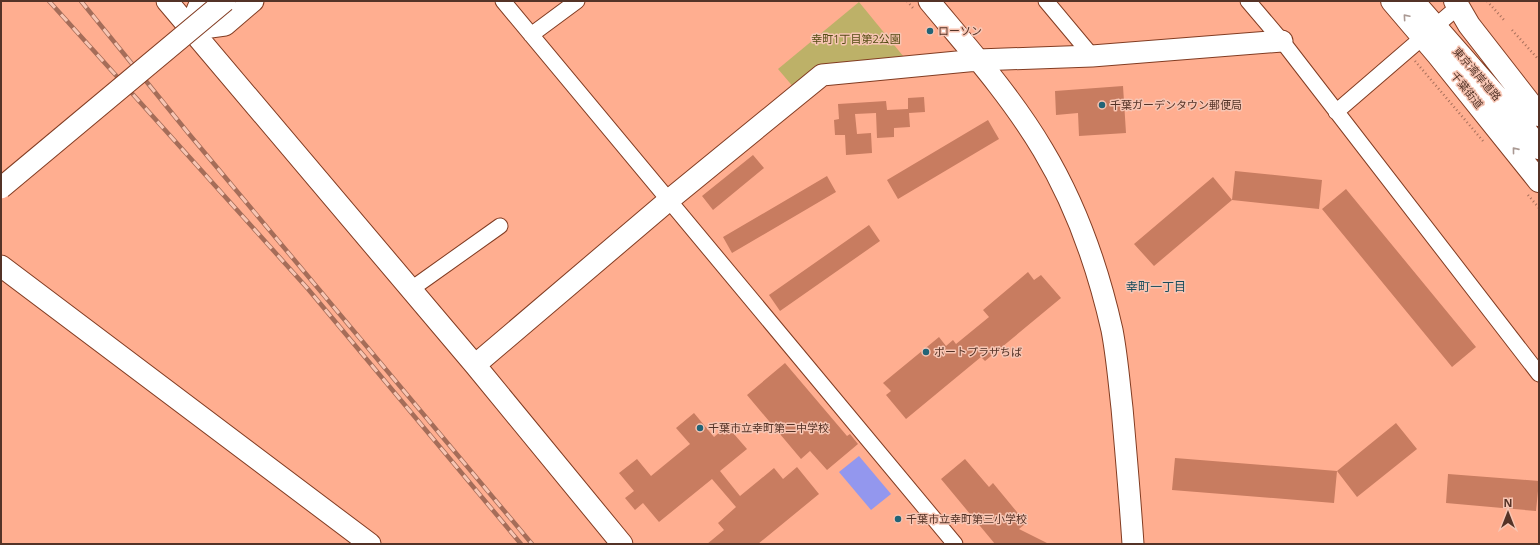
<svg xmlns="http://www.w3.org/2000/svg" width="1540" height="545" viewBox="0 0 1540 545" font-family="'Open Sans','Noto Sans JP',sans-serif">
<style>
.green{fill:#bdb168}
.water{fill:#9397ee}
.building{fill:#c87c60}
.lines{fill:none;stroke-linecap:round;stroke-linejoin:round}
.street-casing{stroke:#823c22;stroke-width:17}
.secondary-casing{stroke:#823c22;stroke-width:23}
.highway-casing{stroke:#823c22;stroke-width:24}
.path{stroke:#a66e5a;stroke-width:2.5;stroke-dasharray:1 3;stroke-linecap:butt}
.street{stroke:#fff;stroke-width:15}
.secondary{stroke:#fff;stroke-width:21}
.highway{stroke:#fff;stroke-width:22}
.rail-casing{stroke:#a56d59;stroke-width:4.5}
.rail{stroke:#f7c5b3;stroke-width:3;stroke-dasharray:9;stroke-linecap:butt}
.secondary-bridge-casing{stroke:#823c22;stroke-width:23;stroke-linecap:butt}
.secondary-bridge{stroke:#fff;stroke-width:21}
.oneway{stroke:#aa9993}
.poi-dot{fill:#226477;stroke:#f7c5b3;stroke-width:1.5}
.labels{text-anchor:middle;stroke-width:3;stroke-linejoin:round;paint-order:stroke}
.poi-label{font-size:11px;fill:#543327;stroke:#f7c5b3;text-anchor:start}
.park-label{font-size:11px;fill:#554c14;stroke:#f7c5b3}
.street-label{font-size:11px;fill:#543327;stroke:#f7c5b3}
.neighbourhood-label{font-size:12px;fill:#184c5c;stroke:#f7c5b3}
</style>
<rect width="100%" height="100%" fill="#ffae90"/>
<path class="green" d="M 859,2 L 908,62 L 795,89 L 778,69 Z"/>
<path class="water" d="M 859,456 L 891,494 L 871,510 L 839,472 Z"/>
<path class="building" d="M 1123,86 L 1126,133 L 1079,136 L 1078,113 L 1056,115 L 1055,91 Z
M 924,97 L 925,112 L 909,113 L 910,127 L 894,128 L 894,137 L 877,138 L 876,113 L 855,114 L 857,134 L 871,133 L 872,153 L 846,155 L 845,135 L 835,135 L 834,120 L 839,119 L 838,104 L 886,101 L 887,110 L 908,109 L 908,98 Z
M 988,120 L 999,139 L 898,199 L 887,180 Z
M 753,155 L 764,168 L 713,210 L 702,196 Z
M 1235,171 L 1322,180 L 1319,209 L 1232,200 Z
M 827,176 L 836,192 L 732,253 L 723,237 Z
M 1213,177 L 1232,200 L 1154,266 L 1134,244 Z
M 1346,189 L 1476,347 L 1452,367 L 1322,209 Z
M 869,225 L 880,241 L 780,311 L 769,295 Z
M 1028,272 L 1034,280 L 1041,275 L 1061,298 L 985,361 L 981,357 L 906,419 L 886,395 L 891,391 L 883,383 L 939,337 L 946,346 L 953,340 L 956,344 L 989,317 L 983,310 Z
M 785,363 L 847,436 L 850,434 L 858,444 L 827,470 L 810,451 L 801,459 L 747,395 Z
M 694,413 L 714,437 L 727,426 L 747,449 L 720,471 L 740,496 L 774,468 L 783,479 L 797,467 L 819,494 L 758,544 L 707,544 L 724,530 L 718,523 L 736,507 L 712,479 L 659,522 L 643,503 L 635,510 L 625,498 L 634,491 L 619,473 L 637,459 L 651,476 L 690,444 L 676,428 Z
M 1396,423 L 1417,449 L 1357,497 L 1337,471 Z
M 1175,458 L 1337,471 L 1334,503 L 1172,490 Z
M 965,459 L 989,487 L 993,483 L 1026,523 L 1019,529 L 1049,544 L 995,544 L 941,479 Z
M 1448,474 L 1539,481 L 1536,511 L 1446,503 Z"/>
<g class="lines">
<defs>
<path id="street" d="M 503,1 L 955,544
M 1046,1 L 1092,56
M 1248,1 L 1282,41 L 1539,374
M 531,35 L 577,1
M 1336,112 L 1459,6
M 410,290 L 500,226"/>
<path id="secondary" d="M 167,1 L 475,365 L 622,544
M 201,1 L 189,30 L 225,25 L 253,1
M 929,1 C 969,49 1011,96 1043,150 C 1076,205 1098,268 1112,330 C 1117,356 1119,382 1122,408 C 1126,453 1130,499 1133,544
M 1,266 L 370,544
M 475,365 L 669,200 L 822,75 L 978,60 L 1092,56 L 1282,41"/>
<path id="highway" d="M 1392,1 L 1438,55 L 1539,181
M 1413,1 L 1520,123 L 1539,148
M 1455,1 L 1469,25 L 1539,115"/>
</defs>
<use href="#street" class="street-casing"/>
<use href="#secondary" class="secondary-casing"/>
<use href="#highway" class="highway-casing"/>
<path class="path" d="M 907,1 L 913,8
M 1487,1 L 1504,20
M 1512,30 L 1539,60
M 1415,61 L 1483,141
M 1528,195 L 1539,208"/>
<use href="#street" class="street"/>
<use href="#secondary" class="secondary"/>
<use href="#highway" class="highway"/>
<defs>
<path id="rail" d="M 49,1 L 308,289 L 521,544
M 81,1 L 189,134 L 532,544"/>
</defs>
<use href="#rail" class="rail-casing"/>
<use href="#rail" class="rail"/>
<defs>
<path id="secondary-bridge" d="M 1,188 L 225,1"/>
</defs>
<use href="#secondary-bridge" class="secondary-bridge-casing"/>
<use href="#secondary-bridge" class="secondary-bridge"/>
</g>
<defs><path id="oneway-chevron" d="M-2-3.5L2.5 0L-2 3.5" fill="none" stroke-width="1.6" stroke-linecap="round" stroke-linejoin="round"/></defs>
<g class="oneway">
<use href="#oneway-chevron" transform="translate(1406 17) rotate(-131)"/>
<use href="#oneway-chevron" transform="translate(1515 150) rotate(-129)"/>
</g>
<g class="poi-dot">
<circle cx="930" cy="31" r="4"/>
<circle cx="1102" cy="105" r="4"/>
<circle cx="926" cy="352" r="4"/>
<circle cx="700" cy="428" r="4"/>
<circle cx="898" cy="519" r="4"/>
</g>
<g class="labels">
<g class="poi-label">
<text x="938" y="35">ローソン</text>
<text x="1110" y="109">千葉ガーデンタウン郵便局</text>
<text x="934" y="356">ポートプラザちば</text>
<text x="708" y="432">千葉市立幸町第二中学校</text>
<text x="906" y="523">千葉市立幸町第三小学校</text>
</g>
<g class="park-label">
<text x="856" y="43">幸町1丁目第2公園</text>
</g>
<g class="street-label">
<text transform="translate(1477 74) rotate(49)" y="4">東京湾岸道路</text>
<text transform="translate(1467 90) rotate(51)" y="4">千葉街道</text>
</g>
<g class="neighbourhood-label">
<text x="1156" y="291">幸町一丁目</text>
</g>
</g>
<rect width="1540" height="545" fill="none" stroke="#543327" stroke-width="4"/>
<g transform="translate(1508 513)" stroke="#f7c5b3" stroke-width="3" paint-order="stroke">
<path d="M0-3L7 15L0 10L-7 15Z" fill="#543327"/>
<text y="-6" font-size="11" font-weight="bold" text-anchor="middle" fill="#543327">N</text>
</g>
</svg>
